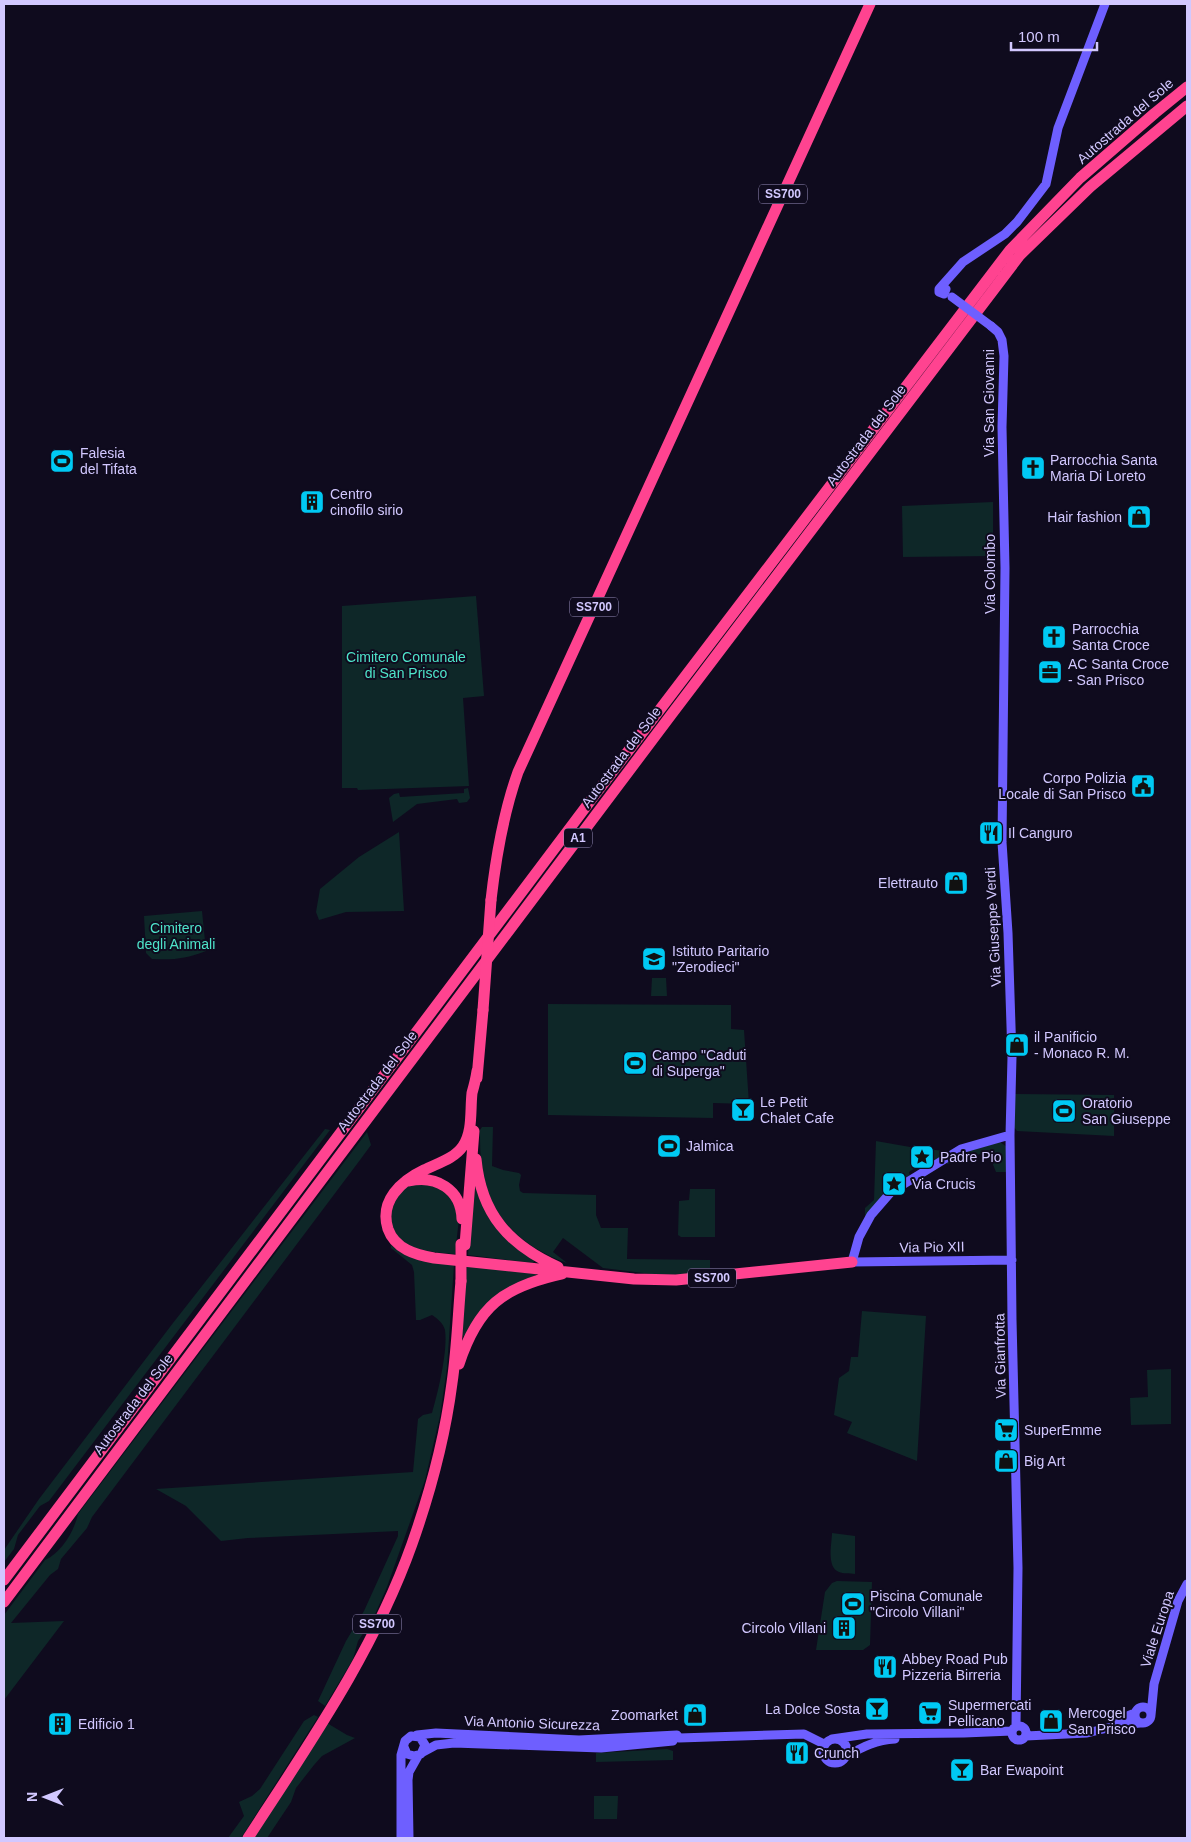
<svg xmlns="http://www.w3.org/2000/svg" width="1191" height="1842" viewBox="0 0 1191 1842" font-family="Arial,sans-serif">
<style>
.green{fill:#0e2728}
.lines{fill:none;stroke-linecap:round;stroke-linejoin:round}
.secondary{stroke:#6e5fff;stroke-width:9}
.highway{stroke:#ff4390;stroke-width:11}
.secondary-bridge{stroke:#6e5fff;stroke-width:9}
.highway-bridge{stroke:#ff4390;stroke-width:11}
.labels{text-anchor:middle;stroke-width:4;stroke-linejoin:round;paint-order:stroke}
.shield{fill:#0f0b1e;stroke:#988fbc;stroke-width:1}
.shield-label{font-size:12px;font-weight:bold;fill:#d2c8ff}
.street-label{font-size:14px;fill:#d2c8ff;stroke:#0f0b1e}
.poi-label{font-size:14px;fill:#d2c8ff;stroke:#0f0b1e;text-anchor:start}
.park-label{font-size:14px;fill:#4ee4ca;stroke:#0f0b1e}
</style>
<rect width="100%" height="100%" fill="#0f0b1e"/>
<path class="green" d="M 993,502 L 993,556 L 903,557 L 902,506 Z
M 476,596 L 484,696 L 463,698 L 469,786 L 358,790 L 357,788 L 342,788 L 342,606 Z
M 468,788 L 470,798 L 467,802 L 459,803 L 457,799 L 417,804 L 393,822 L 389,798 L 394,794 L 399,793 L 400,797 L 464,793 L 464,789 Z
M 399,832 L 404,911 L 346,912 L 319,920 L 316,912 L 320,889 L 359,857 Z
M 202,911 L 206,951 C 185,959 174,960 152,959 L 146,953 L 144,916 Z
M 652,978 L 666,978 L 667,996 L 651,996 Z
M 548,1004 L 731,1005 L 731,1029 L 744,1030 L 749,1104 L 713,1103 L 713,1118 L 548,1115 Z
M 1014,1094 L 1114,1095 L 1114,1136 L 1017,1131 L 1013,1126 Z
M 482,1127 L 493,1127 L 492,1166 L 503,1170 L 519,1173 L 521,1175 L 519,1185 L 520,1191 L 523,1193 L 596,1195 L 596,1215 L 601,1228 L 628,1228 L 627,1259 L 710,1260 L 710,1271 L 686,1275 L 651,1274 L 603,1268 L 563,1238 L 553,1252 L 567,1263 C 522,1247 490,1218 482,1169 C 480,1156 480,1143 480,1130 Z
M 325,1129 L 330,1130 L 49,1501 L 40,1506 L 18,1535 L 14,1549 L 4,1562 L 4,1550 L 39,1499 L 173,1323 Z
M 367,1132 L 371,1145 L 360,1160 L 92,1517 L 87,1528 L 61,1559 L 58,1569 L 50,1575 L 11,1623 L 64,1621 L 4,1700 L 4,1615 L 45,1560 C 61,1553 74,1532 78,1514 Z
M 876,1141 L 910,1147 L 944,1151 L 945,1153 L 944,1155 L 924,1167 L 920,1165 L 909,1172 L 910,1176 C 891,1188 878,1199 865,1217 L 865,1208 L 874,1200 Z
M 1000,1142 L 1007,1147 L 1007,1172 L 996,1172 L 990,1157 L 979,1154 L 974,1159 L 965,1159 L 947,1164 L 947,1161 L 960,1153 Z
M 474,1177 L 477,1188 L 535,1260 L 533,1263 L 468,1255 Z
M 423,1181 L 450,1194 L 459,1219 L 455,1254 C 436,1252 403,1252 394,1230 C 391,1224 391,1217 390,1211 L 403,1188 Z
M 690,1189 L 715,1189 L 715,1237 L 681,1237 L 678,1235 L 679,1201 L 689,1200 Z
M 391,1245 C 409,1261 431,1262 454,1265 L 447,1368 L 440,1416 L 425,1480 L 387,1587 L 373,1619 L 358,1641 L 353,1659 L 325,1706 L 318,1701 L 346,1641 L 364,1611 L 398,1536 L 398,1531 L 248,1538 L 221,1541 L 186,1506 L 156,1489 L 413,1472 L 418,1419 L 423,1415 L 432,1413 C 438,1393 448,1351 445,1330 C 443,1323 438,1319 432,1315 L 420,1320 L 416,1320 L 414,1272 L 412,1265 L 391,1248 Z
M 467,1266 L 537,1274 L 464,1337 L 461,1334 Z
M 862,1311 L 926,1316 L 917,1461 L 847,1433 L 852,1422 L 834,1415 L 839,1378 L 849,1371 L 851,1357 L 858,1357 Z
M 1171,1369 L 1171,1424 L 1131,1425 L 1130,1398 L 1148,1397 L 1147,1370 Z
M 832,1533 L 855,1536 L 855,1574 C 850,1573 843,1574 839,1572 C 826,1567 832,1543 832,1533 Z
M 837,1581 L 872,1582 L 870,1645 L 863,1650 L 816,1650 L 825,1592 L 832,1583 Z
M 314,1715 L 318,1717 L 241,1838 L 228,1838 L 244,1816 L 239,1802 L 252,1796 L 260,1789 L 304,1721 Z
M 327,1723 L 347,1735 L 355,1738 L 322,1756 L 314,1765 L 296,1788 L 291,1802 L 267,1838 L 253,1838 Z
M 667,1749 L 673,1751 L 673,1760 L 596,1762 L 596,1753 Z
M 594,1796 L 618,1796 L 617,1819 L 594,1819 Z"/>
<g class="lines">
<path class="secondary" d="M 942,286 L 946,289 L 944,294 L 939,292 L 939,289 L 963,262 L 1005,234 L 1017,222 L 1046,184 L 1058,128 L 1105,4
M 991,326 L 998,332 L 1002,340 L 1004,356 L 1002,427 L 1005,568 L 1002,842 L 1008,933 L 1012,1057 L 1010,1135 L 1012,1320 L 1018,1568 L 1016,1726
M 1010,1135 L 961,1149 L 891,1192 L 871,1215 L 859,1237 L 852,1262 L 1012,1260
M1135 1715a8 8 0 1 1 16 0a8 8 0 1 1-16 0Z
M 1151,1715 L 1154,1684 L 1178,1601 L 1187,1584
M 1115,1721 L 1135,1713
M1012 1733a7 7 0 1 1 14 0a7 7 0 1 1-14 0Z
M 417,1735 L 436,1733 L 579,1740 L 677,1735 L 679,1738
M 1026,1736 L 1087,1733 L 1120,1725 L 1140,1723
M 679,1738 L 804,1734 L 824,1744
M823 1751a12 12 0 1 1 24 0a12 12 0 1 1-24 0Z
M 832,1739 L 867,1734 L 964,1733 L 1012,1731
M 423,1752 L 436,1745 L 454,1743 L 601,1748 L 673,1741
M 846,1756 C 863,1747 876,1740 895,1739
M 401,1838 L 401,1755 L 405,1741 L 411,1736 L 420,1737 L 425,1745 L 421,1754 L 414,1756 L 407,1754 L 404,1747
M 409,1838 L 408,1780 L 409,1772 L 418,1756"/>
<path class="highway" d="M 491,900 C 496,856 503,814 518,772 L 870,4
M 477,1071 C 476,1078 474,1086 472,1093 C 470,1111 473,1131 463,1146 C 454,1159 438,1163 424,1170 C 401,1181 379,1201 388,1229 C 395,1249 416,1255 434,1258 L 634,1279 L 676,1280 L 852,1262
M 477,1078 L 483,1010
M 476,1159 C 481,1214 509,1245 558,1267
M 409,1181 C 436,1175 461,1189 462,1219
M 465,1245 L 474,1131
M 459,1364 C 478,1306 503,1287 562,1274
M 4,1580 L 594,796 L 1010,250 L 1080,178 L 1155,113 L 1187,87
M 4,1602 L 671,715 L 1020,255 L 1090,187 L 1187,106
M 248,1838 C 309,1744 374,1651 412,1544 C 430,1493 445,1437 452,1383 C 457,1349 458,1315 461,1281"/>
<path class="secondary-bridge" d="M 952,297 L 991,326"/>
<path class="highway-bridge" d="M 483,1010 L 491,900
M 461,1244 L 461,1281"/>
</g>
<defs>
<symbol id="stadium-square" viewBox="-11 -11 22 22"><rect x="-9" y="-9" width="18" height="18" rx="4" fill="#00c9f3" stroke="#0f0b1e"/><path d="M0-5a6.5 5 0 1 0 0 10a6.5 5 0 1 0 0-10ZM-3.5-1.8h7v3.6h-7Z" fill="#111"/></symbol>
<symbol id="church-square" viewBox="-11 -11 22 22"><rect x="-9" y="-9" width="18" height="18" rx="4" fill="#00c9f3" stroke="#0f0b1e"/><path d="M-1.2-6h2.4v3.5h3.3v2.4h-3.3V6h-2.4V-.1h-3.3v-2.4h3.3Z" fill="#111"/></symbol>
<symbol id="building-square" viewBox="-11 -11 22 22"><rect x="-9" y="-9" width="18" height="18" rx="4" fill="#00c9f3" stroke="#0f0b1e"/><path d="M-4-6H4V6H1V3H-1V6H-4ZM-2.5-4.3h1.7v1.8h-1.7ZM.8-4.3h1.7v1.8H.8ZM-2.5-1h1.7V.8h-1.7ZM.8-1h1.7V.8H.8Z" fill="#111"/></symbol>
<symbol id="shop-square" viewBox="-11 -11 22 22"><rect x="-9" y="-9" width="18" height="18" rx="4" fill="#00c9f3" stroke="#0f0b1e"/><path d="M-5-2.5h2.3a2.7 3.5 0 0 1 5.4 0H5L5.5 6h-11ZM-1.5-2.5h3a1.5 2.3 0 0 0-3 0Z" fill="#111"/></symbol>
<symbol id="office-square" viewBox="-11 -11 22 22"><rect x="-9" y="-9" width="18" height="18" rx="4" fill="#00c9f3" stroke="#0f0b1e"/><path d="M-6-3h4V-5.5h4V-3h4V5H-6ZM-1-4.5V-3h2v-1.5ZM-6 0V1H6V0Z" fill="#111"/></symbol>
<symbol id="civic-square" viewBox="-11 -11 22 22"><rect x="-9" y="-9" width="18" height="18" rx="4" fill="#00c9f3" stroke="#0f0b1e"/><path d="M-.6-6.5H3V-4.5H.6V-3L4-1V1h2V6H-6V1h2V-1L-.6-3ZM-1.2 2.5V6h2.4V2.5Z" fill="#111"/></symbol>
<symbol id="restaurant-square" viewBox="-11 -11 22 22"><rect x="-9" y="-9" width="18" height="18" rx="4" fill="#00c9f3" stroke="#0f0b1e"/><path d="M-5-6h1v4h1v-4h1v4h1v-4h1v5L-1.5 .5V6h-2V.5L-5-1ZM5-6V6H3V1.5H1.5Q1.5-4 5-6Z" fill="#111"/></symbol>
<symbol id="school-square" viewBox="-11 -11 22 22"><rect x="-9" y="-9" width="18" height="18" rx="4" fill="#00c9f3" stroke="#0f0b1e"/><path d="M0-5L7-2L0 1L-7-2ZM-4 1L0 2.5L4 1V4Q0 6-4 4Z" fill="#111"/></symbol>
<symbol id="bar-square" viewBox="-11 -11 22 22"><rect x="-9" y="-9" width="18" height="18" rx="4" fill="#00c9f3" stroke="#0f0b1e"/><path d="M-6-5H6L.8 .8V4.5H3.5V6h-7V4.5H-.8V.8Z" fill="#111"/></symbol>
<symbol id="sight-square" viewBox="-11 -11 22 22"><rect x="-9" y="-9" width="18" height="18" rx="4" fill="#00c9f3" stroke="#0f0b1e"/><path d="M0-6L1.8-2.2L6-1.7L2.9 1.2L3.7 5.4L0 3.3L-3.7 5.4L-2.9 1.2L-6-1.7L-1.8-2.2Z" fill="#111"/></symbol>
<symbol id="supermarket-square" viewBox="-11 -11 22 22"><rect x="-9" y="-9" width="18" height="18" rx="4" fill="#00c9f3" stroke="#0f0b1e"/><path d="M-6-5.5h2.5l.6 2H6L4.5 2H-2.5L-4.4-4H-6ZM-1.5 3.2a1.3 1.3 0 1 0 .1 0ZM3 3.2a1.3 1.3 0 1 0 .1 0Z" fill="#111"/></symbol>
</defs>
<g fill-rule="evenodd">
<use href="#stadium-square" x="48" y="447" width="28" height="28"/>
<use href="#church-square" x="1019" y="454" width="28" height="28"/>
<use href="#building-square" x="298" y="488" width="28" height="28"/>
<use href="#shop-square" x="1125" y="503" width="28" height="28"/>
<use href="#church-square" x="1040" y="623" width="28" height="28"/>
<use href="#office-square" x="1036" y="658" width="28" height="28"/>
<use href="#civic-square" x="1129" y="772" width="28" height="28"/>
<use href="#restaurant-square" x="977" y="819" width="28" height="28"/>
<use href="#shop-square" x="942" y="869" width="28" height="28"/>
<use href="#school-square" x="640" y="945" width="28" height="28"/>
<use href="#shop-square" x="1003" y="1031" width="28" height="28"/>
<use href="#stadium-square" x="621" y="1049" width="28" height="28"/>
<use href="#bar-square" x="729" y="1096" width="28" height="28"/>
<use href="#stadium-square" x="1050" y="1097" width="28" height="28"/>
<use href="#stadium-square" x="655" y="1132" width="28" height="28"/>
<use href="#sight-square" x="908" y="1143" width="28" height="28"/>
<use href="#sight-square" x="880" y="1170" width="28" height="28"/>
<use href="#supermarket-square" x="992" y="1416" width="28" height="28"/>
<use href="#shop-square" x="992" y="1447" width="28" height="28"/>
<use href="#stadium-square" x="839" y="1590" width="28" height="28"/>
<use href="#building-square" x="830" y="1614" width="28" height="28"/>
<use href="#restaurant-square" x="871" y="1653" width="28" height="28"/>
<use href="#bar-square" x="863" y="1695" width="28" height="28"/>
<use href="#supermarket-square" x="916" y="1699" width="28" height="28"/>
<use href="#shop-square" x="681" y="1701" width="28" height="28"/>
<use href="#shop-square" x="1037" y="1707" width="28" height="28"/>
<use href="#building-square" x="46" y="1710" width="28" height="28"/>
<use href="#restaurant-square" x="783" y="1739" width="28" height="28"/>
<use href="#bar-square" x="948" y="1756" width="28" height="28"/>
</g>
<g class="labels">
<g class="shield">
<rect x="759" y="184.5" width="48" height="19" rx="4"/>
<rect x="570" y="597.5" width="48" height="19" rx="4"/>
<rect x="564" y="828.5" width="28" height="19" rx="4"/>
<rect x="688" y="1268.5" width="48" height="19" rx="4"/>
<rect x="353" y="1614.5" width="48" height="19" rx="4"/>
</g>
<g class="shield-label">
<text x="783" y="198">SS700</text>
<text x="594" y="611">SS700</text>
<text x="578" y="842">A1</text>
<text x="712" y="1282">SS700</text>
<text x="377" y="1628">SS700</text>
</g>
<g class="street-label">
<text transform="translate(1125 121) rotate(-41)" y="5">Autostrada del Sole</text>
<text transform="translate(989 403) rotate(-90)" y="5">Via San Giovanni</text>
<text transform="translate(866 435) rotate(-53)" y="5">Autostrada del Sole</text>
<text transform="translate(990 574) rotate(-90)" y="5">Via Colombo</text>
<text transform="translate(621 757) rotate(-53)" y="5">Autostrada del Sole</text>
<text transform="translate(993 927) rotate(-93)" y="5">Via Giuseppe Verdi</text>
<text transform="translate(377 1081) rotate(-53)" y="5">Autostrada del Sole</text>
<text transform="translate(932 1247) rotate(-1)" y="5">Via Pio XII</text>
<text transform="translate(1000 1356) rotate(-91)" y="5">Via Gianfrotta</text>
<text transform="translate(133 1404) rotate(-53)" y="5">Autostrada del Sole</text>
<text transform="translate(1157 1629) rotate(-72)" y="5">Viale Europa</text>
<text transform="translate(532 1723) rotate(2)" y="5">Via Antonio Sicurezza</text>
</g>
<g class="poi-label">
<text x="80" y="458">Falesia<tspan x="80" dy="16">del Tifata</tspan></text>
<text x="1050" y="465">Parrocchia Santa<tspan x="1050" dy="16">Maria Di Loreto</tspan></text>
<text x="330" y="499">Centro<tspan x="330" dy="16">cinofilo sirio</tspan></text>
<text x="1122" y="522" text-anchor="end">Hair fashion</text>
<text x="1072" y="634">Parrocchia<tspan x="1072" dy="16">Santa Croce</tspan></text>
<text x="1068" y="669">AC Santa Croce<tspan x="1068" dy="16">- San Prisco</tspan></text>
<text x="1126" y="783" text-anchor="end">Corpo Polizia<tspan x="1126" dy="16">Locale di San Prisco</tspan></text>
<text x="1008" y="838">Il Canguro</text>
<text x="938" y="888" text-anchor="end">Elettrauto</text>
<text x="672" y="956">Istituto Paritario<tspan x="672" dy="16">"Zerodieci"</tspan></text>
<text x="1034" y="1042">il Panificio<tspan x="1034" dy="16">- Monaco R. M.</tspan></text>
<text x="652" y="1060">Campo "Caduti<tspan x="652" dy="16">di Superga"</tspan></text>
<text x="760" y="1107">Le Petit<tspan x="760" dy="16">Chalet Cafe</tspan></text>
<text x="1082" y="1108">Oratorio<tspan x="1082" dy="16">San Giuseppe</tspan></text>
<text x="686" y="1151">Jalmica</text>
<text x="940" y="1162">Padre Pio</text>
<text x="912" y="1189">Via Crucis</text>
<text x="1024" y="1435">SuperEmme</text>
<text x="1024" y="1466">Big Art</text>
<text x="870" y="1601">Piscina Comunale<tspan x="870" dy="16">"Circolo Villani"</tspan></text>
<text x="826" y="1633" text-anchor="end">Circolo Villani</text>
<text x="902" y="1664">Abbey Road Pub<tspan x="902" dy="16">Pizzeria Birreria</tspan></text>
<text x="948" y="1710">Supermercati<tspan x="948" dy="16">Pellicano</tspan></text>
<text x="860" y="1714" text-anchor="end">La Dolce Sosta</text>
<text x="1068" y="1718">Mercogel<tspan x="1068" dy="16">San Prisco</tspan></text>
<text x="678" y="1720" text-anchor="end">Zoomarket</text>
<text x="78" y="1729">Edificio 1</text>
<text x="814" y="1758">Crunch</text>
<text x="980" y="1775">Bar Ewapoint</text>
</g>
<g class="park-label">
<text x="406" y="662">Cimitero Comunale<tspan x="406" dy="16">di San Prisco</tspan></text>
<text x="176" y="933">Cimitero<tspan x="176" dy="16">degli Animali</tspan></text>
</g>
</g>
<rect width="1191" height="1842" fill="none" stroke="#d2c8ff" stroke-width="10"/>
<g transform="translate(45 1797) rotate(270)" stroke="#0f0b1e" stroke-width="4" paint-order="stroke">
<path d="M0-4L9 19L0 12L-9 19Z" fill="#d2c8ff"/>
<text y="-8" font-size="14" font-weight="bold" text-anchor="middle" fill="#d2c8ff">N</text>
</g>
<path d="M1011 42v8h86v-8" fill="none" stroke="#d2c8ff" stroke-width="2.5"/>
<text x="1018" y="42" font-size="15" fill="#d2c8ff" stroke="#0f0b1e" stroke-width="4" paint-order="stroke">100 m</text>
</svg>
